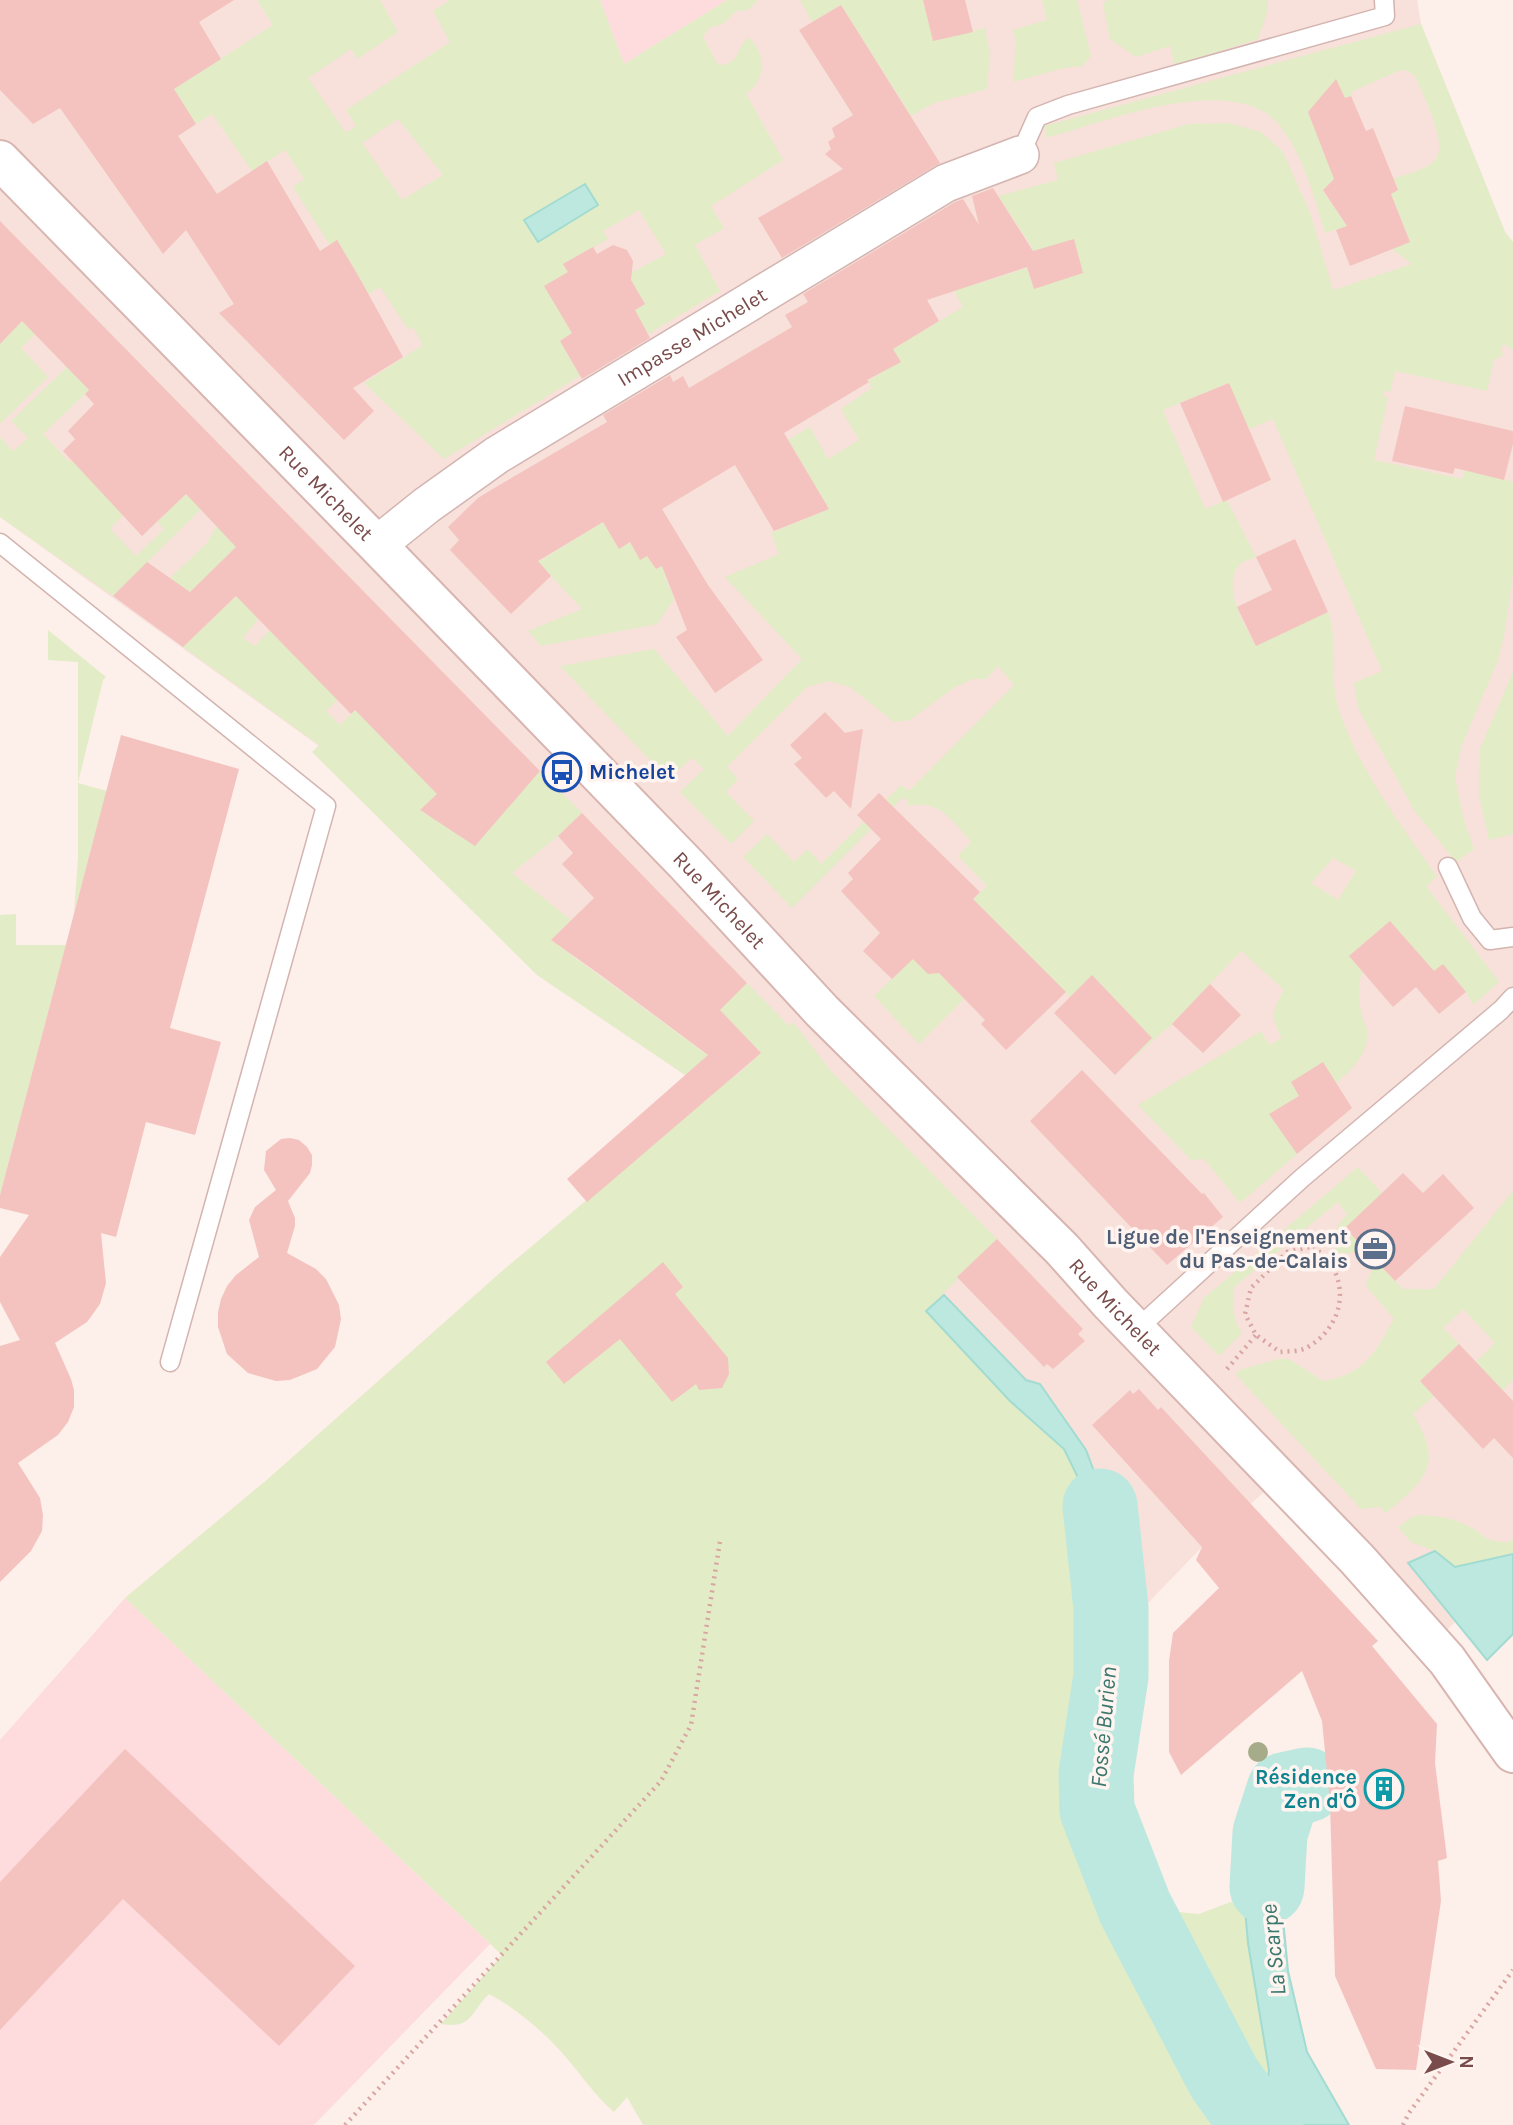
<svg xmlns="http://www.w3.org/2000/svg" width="1513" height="2125" viewBox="0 0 1513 2125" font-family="Karla,sans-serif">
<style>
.residential{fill:#f7e1da}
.commercial{fill:#fedcdd}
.green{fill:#e2ecc6;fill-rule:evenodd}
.water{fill:#bce8e0;stroke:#a2dbd1;stroke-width:2}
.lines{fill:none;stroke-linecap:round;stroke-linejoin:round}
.river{stroke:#bce8e0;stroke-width:75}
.building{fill:#f4c3bf}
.lane-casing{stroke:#d3b4b0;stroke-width:21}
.street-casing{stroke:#d3b4b0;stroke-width:40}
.secondary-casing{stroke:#d8b5b0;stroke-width:42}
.path{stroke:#d9a5a2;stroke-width:4.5;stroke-dasharray:2 5;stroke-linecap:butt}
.lane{stroke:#fff;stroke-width:18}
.street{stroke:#fff;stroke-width:37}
.secondary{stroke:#fff;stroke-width:38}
.tree{fill:#a6ab8a}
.labels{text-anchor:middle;stroke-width:7;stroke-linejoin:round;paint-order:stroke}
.street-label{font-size:21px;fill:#794c4b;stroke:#fff4f0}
.transit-label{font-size:21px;font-weight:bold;fill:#164399;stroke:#fff4f0;text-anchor:start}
.service-label{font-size:21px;font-weight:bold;fill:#4e5e75;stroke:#fff4f0;text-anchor:end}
.culture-label{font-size:21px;font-weight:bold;fill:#0d838f;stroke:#fff4f0;text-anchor:end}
.water-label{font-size:23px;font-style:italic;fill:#3a776d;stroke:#fff4f0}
</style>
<rect width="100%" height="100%" fill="#fdefe9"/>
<path class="residential" d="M 0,0 L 600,0 L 624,64 L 727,0 L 1417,0 L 1421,24 L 1505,232 L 1513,242 L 1513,1554 L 1408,1563 L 1456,1621 L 1432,1645 L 1280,1478 L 1202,1547 L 1144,1607 L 1111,1608 L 1102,1511 L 1026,1380 L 944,1295 L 1086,1783 L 1167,2011 L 1153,2020 L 502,1955 L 125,1598 L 268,1479 L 500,1273 L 736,1076 L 551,940 L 453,872 L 429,816 L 322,743 L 319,746 L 0,517 Z"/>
<path class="commercial" d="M 600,0 L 727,0 L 624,64 Z
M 125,1598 L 490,1944 L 314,2125 L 0,2125 L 0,1740 Z"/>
<path class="green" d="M 257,0 L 380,0 L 398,32 L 357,59 L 351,49 L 308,78 L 346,133 L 356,126 L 346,110 L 450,42 L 433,11 L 450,0 L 600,0 L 624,64 L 727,0 L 758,0 L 748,10 L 736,11 L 723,24 L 709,28 L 703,37 L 718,65 C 743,64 734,47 749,38 C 761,47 765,67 758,81 C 756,86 749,91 746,94 L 783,160 L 711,206 L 724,228 L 695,245 L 720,291 L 648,334 L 635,310 L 645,304 L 628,275 L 666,254 L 639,210 L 603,231 L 608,239 L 563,264 L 568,272 L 580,328 L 560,341 L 580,376 L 444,459 L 364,383 L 423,345 L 413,327 L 408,329 L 380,287 L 358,300 L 328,281 L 353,266 L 336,241 L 330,245 L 293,187 L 304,179 L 285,150 L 252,171 L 212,114 L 196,124 L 186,109 L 162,124 L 149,105 L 273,25 ZM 398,119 L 443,175 L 402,200 L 362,143 Z
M 800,0 L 923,0 L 933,41 L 985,28 L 990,54 L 987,89 L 934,103 L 911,116 L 841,5 L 812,22 Z
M 1042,0 L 1077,0 L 1091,56 L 1083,66 L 1064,68 L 1013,82 L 1016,43 L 1013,30 L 1047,20 Z
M 1108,0 L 1268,0 L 1268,10 L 1258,39 L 1175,65 L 1170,46 L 1136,57 L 1110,39 L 1103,3 Z
M 1421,24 L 1505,232 L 1513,242 L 1513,350 L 1504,344 L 1501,347 L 1503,355 L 1494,360 L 1487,391 L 1395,371 L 1390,392 L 1384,391 L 1383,396 L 1388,398 L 1374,460 L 1462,479 L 1465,470 L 1513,482 L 1513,572 L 1505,631 L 1498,660 L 1462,745 L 1455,776 L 1463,817 L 1474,849 L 1456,862 L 1414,810 L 1358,708 L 1354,683 L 1382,671 L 1273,419 L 1249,429 L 1228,383 L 1163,410 L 1205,509 L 1227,500 L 1256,557 C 1251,559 1244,561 1240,564 C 1220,587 1245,624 1255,645 L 1328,612 C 1339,642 1329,673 1337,703 C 1356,767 1400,823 1437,877 L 1426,886 L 1499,982 L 1473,1005 L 1466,992 L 1434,971 L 1390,921 L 1349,956 L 1362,971 C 1358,986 1358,1000 1362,1016 C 1363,1021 1367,1026 1367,1032 C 1369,1053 1351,1071 1336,1083 L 1323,1062 L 1304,1074 L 1312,1088 L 1270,1114 L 1297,1154 L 1240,1203 L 1204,1159 L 1191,1160 L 1138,1105 L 1261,1031 L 1269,1045 L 1282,1038 C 1270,1017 1272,1011 1284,990 L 1241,951 L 1172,1024 L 1131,1060 L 1119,1047 L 1139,1025 L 1092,976 L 1070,997 L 973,899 L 987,886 L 958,856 L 971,842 C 952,820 940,799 908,806 L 908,800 L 902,798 L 792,908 L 743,857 L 767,834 L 794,862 L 808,849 L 821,864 L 901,785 L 909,791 L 1014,685 L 998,666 L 986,679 L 973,679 L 955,687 L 910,720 L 894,722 L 850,687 L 828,681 L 807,687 L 727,767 L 738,779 L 726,792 L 754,821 L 731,844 L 680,792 L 704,769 L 692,758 L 668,779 L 560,666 L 654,649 L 728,736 L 802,659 L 725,577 L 779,554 L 771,533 L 829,509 L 788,440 L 810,427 L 828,459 L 859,440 L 841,409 L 872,388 L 868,381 L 900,361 L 893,349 L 963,307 L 949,281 L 957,254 L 974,285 L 1027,268 L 1034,288 L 1032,247 L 998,196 L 1058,180 L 1054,163 L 1189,124 L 1229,123 L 1261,132 L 1283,152 L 1310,213 L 1333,290 L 1412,264 L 1392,249 L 1410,241 L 1391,194 L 1398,190 L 1394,179 C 1405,174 1427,170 1435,160 C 1449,144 1423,95 1415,76 L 1408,71 L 1401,70 L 1351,92 L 1351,96 L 1345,98 L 1334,179 L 1323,191 L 1347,226 L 1325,233 C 1314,196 1304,157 1280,126 C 1236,69 1103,122 1047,138 L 1044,126 ZM 1333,858 L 1356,871 L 1338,900 L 1311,883 Z
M 22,321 L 35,334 L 21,348 L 48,377 L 0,424 L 0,332 L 6,338 Z
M 67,367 L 89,390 L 43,434 L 69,462 L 73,459 L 123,515 L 110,529 L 136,556 L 164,529 L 157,522 L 186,494 L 201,509 L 113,596 L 0,517 L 0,437 L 13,451 L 28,438 L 11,421 Z
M 603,522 L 619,549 L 630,542 L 640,559 L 647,556 L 656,569 L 669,562 L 675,572 L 665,576 L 674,599 L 657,624 L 541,646 L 528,631 L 582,609 L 538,562 Z
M 218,523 L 263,546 L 190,592 L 170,578 L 207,543 Z
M 250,583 L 261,615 L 243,638 L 255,646 L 270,630 L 364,674 L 326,711 L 340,725 L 365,700 L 447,785 L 421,811 L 429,816 L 540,771 L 582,813 L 558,836 L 512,873 L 571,920 L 551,940 L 736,1076 L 761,1053 L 696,986 L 733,997 L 747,983 L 789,1026 L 793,1022 L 831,1071 L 997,1239 L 926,1311 L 1010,1401 L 1064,1449 L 1093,1508 L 1102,1630 L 1086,1783 L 1089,1847 L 1116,1910 L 1146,1958 L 1167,2011 L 1153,2021 L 1225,2125 L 643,2125 L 627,2097 L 614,2112 C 594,2095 581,2074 564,2055 C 543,2031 517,2009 489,1994 C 470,2012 473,2029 441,2024 L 502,1955 L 125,1598 L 268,1479 L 500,1273 L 713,1094 L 537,975 L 312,752 L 319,745 L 183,647 Z
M 48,630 L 106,677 L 103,680 L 78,783 L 107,791 L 74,913 L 78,858 L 78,662 L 48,660 Z
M 1513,672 L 1513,834 L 1489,840 L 1479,795 L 1480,749 Z
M 16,914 L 16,945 L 66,945 L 0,1195 L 0,915 Z
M 919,953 L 964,999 L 919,1044 L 874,996 Z
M 1358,1167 L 1382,1193 L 1367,1251 L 1337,1254 L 1332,1240 L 1339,1224 L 1347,1214 L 1338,1202 L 1233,1288 C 1233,1303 1232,1320 1242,1333 L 1219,1356 L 1191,1327 L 1204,1298 Z
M 1513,1191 L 1513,1379 L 1503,1391 L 1476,1362 L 1495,1343 L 1463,1309 L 1443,1328 L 1459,1344 L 1420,1381 L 1434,1396 L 1413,1414 C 1444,1465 1426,1479 1386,1513 L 1380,1507 L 1361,1509 L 1236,1375 L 1237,1371 L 1278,1359 L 1289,1359 L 1323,1381 C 1364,1375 1375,1353 1394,1319 L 1366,1286 L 1375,1260 L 1403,1289 L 1434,1289 Z
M 1420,1515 C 1435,1516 1450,1517 1464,1524 C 1487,1534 1480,1542 1509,1542 L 1513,1539 L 1513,1554 L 1455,1567 L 1435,1551 L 1411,1542 L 1398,1527 L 1412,1517 Z
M 1244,1897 L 1248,1943 L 1269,2070 L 1265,2103 L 1260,2107 L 1243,2093 L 1200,2002 L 1135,1908 L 1199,1914 Z"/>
<path class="water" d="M 585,184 L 598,205 L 538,242 L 524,220 Z
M 944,1295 L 1026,1380 L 1040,1384 L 1086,1450 L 1108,1509 L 1111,1676 L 1096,1774 L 1097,1810 L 1135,1908 L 1200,2002 L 1243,2093 L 1260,2107 L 1265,2103 L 1269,2070 L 1248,1943 L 1244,1897 L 1248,1821 L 1256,1793 L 1269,1772 L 1289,1773 L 1289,1833 L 1278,1866 L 1288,1971 L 1307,2052 L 1349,2125 L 1245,2125 L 1167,2011 L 1146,1958 L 1116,1910 L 1089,1847 L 1086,1783 L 1102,1630 L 1093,1508 L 1064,1449 L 1010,1401 L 926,1311 Z
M 1435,1551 L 1455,1567 L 1513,1554 L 1513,1634 L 1487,1660 L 1408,1563 Z"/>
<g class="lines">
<path class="river" d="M 1100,1506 L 1111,1608 L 1111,1676 L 1096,1774 L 1097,1810 L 1135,1908 L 1224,2078 L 1249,2113 L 1266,2125
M 1267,1887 L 1270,1833 L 1284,1790 L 1307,1785"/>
</g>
<path class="building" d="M 0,0 L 234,0 L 199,22 L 221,59 L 174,89 L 196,124 L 178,136 L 217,194 L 267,161 L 320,251 L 337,240 L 359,277 L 403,357 L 353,388 L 374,411 L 344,440 L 219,313 L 234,304 L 186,230 L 163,254 L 60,108 L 33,124 L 0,90 Z
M 923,0 L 965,0 L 973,32 L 933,41 Z
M 841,5 L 940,163 L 782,258 L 758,218 L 843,169 L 825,154 L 831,149 L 828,142 L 835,137 L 832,128 L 853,115 L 799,30 Z
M 1336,79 L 1345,98 L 1351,96 L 1366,131 L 1373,128 L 1398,190 L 1391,194 L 1410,242 L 1350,266 L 1336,230 L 1347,226 L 1323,190 L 1334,179 L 1308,112 Z
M 993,188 L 1033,251 L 1074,239 L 1083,273 L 1034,289 L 1027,267 L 927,300 L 939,321 L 893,349 L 901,362 L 867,380 L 869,382 L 784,433 L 829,509 L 774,531 L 735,465 L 662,509 L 708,585 L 763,660 L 715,693 L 676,637 L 687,630 L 662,566 L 656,569 L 647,556 L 640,560 L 630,542 L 619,549 L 603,522 L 538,561 L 551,576 L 511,614 L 450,550 L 459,540 L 448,527 L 478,498 L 491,490 L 607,422 L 603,415 L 670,375 L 673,382 L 683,376 L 689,388 L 792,327 L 785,315 L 808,302 L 803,294 L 955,202 L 963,199 L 979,225 L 972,196 Z
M 0,221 L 540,771 L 475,846 L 420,810 L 437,794 L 355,710 L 351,714 L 236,596 L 183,647 L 113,596 L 147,562 L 190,592 L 236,547 L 186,494 L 142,536 L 63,451 L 75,439 L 68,431 L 94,404 L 85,394 L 89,390 L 22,321 L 0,344 Z
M 613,245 L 627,250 L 633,261 L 631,280 L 645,304 L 635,310 L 650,338 L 582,379 L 560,341 L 572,333 L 544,286 L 568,272 L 563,264 L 593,247 L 597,254 Z
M 1229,383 L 1271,480 L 1223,502 L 1180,403 Z
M 1405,406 L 1513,431 L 1513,444 L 1504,480 L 1455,468 L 1453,474 L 1392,461 Z
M 1295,539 L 1328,612 L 1256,646 L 1237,607 L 1272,590 L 1256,557 Z
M 825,712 L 845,733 L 863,729 L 851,809 L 834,791 L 826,798 L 794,764 L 802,758 L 790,745 Z
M 121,735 L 239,769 L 170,1028 L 221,1042 L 195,1135 L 146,1122 L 116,1237 L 101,1233 L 106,1283 L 100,1304 L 87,1322 L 55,1343 L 71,1379 L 74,1390 L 74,1407 L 68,1422 L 58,1435 L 18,1463 L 40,1498 L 43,1515 L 42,1531 L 31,1551 L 0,1582 L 0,1346 L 20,1340 L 0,1302 L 0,1257 L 29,1215 L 0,1208 L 0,1195 Z
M 879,793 L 980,892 L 973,899 L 1066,992 L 1006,1050 L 981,1024 L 985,1020 L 939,973 L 928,974 L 913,959 L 892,979 L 863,951 L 880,933 L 841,891 L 853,879 L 848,873 L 881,839 L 857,815 Z
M 582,813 L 747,983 L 720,1010 L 761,1053 L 587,1202 L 567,1179 L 708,1055 L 598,973 L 551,940 L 594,898 L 562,864 L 573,853 L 558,836 Z
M 1390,921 L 1434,971 L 1443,964 L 1466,992 L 1439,1014 L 1416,987 L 1393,1007 L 1349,956 Z
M 1092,975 L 1152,1038 L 1115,1075 L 1054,1013 Z
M 1210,984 L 1241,1015 L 1203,1053 L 1172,1024 Z
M 1323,1062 L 1352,1108 L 1297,1154 L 1269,1114 L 1299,1096 L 1291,1082 Z
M 1082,1070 L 1202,1194 L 1204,1193 L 1223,1217 L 1167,1265 L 1030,1121 Z
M 290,1138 L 299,1140 L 307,1147 L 312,1155 L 312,1165 L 310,1173 L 288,1201 L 295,1218 L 295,1226 L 287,1253 L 316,1269 L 326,1279 L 339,1305 L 341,1319 L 335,1347 L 317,1369 L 290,1380 L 276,1381 L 248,1373 L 227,1354 L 218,1327 L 218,1312 L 221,1299 L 227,1286 L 236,1275 L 259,1257 L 249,1220 L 255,1207 L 276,1190 L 264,1170 L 266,1151 L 281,1139 Z
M 1403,1173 L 1423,1193 L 1443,1174 L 1474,1208 L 1395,1281 L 1345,1228 Z
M 997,1239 L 1083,1329 L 1078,1334 L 1085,1341 L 1053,1369 L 1047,1364 L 1044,1367 L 957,1277 Z
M 663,1262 L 683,1287 L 675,1294 L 728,1358 L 729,1374 L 722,1388 L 699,1390 L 696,1384 L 672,1402 L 620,1339 L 564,1384 L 546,1362 Z
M 1459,1344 L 1513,1401 L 1513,1458 L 1494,1438 L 1483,1449 L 1420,1381 Z
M 1139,1389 L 1158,1410 L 1161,1407 L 1378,1641 L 1372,1646 L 1437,1724 L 1435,1763 L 1447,1858 L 1438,1861 L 1441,1901 L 1416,2070 L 1376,2069 L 1335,1976 L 1330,1803 L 1322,1721 L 1302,1671 L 1181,1775 L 1169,1752 L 1169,1661 L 1173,1633 L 1219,1588 L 1196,1560 L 1202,1547 L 1092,1425 L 1130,1390 L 1133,1394 Z
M 125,1749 L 355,1966 L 279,2046 L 123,1899 L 0,2030 L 0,1882 Z"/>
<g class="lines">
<defs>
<path id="lane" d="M 1020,155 L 1037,117 L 1068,105 L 1385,16 L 1384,0
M 0,543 L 326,806 L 170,1362
M 1448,867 L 1472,918 L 1490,940 L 1513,937
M 1136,1330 L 1302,1178 L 1501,1010 L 1513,997"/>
<g id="street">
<path id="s1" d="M 377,545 L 427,505 L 497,455 L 946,183 L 1020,155"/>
</g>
<g id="secondary">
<path id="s2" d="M 0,160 L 377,545 L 687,865 L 822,1011 L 1062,1249 L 1111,1304 L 1357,1559 L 1447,1660 L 1513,1753"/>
</g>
</defs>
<use href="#lane" class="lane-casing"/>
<use href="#street" class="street-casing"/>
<use href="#secondary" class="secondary-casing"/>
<path class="path" d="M 1314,1246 C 1321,1254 1330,1263 1335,1272 C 1348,1301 1334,1332 1308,1347 C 1300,1352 1289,1351 1280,1352 L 1256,1335 L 1245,1314 L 1251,1288 L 1287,1252 Z
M 1227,1369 L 1256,1335
M 345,2125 L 661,1781 L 691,1725 L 720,1541
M 1403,2125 L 1409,2113 L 1513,1970"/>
<use href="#lane" class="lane"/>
<use href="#street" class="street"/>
<use href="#secondary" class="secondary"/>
</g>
<circle class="tree" cx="1258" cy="1752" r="10"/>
<defs>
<symbol id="bus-ring" viewBox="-11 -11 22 22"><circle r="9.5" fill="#fff4f0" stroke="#1a4fb4" stroke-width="1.5"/><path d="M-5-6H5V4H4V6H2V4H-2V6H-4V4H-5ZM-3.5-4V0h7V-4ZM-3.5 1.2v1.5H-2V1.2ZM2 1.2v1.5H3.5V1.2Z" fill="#1a4fb4"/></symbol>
<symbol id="office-ring" viewBox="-11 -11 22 22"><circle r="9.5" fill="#fff4f0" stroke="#5c6f8a" stroke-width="1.5"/><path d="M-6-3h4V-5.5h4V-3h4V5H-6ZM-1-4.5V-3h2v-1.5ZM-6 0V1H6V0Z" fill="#5c6f8a"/></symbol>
<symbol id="building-ring" viewBox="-11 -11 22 22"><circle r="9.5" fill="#fff4f0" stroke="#0f9aa8" stroke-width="1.5"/><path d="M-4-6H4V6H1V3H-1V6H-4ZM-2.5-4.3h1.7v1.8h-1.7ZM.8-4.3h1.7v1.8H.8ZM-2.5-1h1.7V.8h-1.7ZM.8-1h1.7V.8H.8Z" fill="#0f9aa8"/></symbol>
</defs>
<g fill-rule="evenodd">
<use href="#bus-ring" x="540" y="750" width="44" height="44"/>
<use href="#office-ring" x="1353" y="1227" width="44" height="44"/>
<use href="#building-ring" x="1362" y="1767" width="44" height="44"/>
</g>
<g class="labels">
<g class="street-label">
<text dy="7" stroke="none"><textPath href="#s1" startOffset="378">Impasse Michelet</textPath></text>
<text dy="7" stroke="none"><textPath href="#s2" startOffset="466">Rue Michelet</textPath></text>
<text dy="7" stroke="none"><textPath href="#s2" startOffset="1032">Rue Michelet</textPath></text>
<text dy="7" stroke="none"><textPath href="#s2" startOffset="1600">Rue Michelet</textPath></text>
</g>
<g class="transit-label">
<text x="589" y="779">Michelet</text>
</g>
<g class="service-label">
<text x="1348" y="1244">Ligue de l'Enseignement<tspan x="1348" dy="24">du Pas-de-Calais</tspan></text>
</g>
<g class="culture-label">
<text x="1357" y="1784">Résidence<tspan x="1357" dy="24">Zen d'Ô</tspan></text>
</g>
<g class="water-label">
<text transform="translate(1103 1727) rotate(-85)" y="8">Fossé Burien</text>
<text transform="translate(1273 1950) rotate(-96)" y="8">La Scarpe</text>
</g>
</g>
<g transform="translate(1450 2062) rotate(90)" stroke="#fff4f0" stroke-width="5" paint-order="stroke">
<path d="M0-5L12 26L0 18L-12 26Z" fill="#794c4b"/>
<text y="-10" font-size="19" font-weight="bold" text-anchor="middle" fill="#794c4b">N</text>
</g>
</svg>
